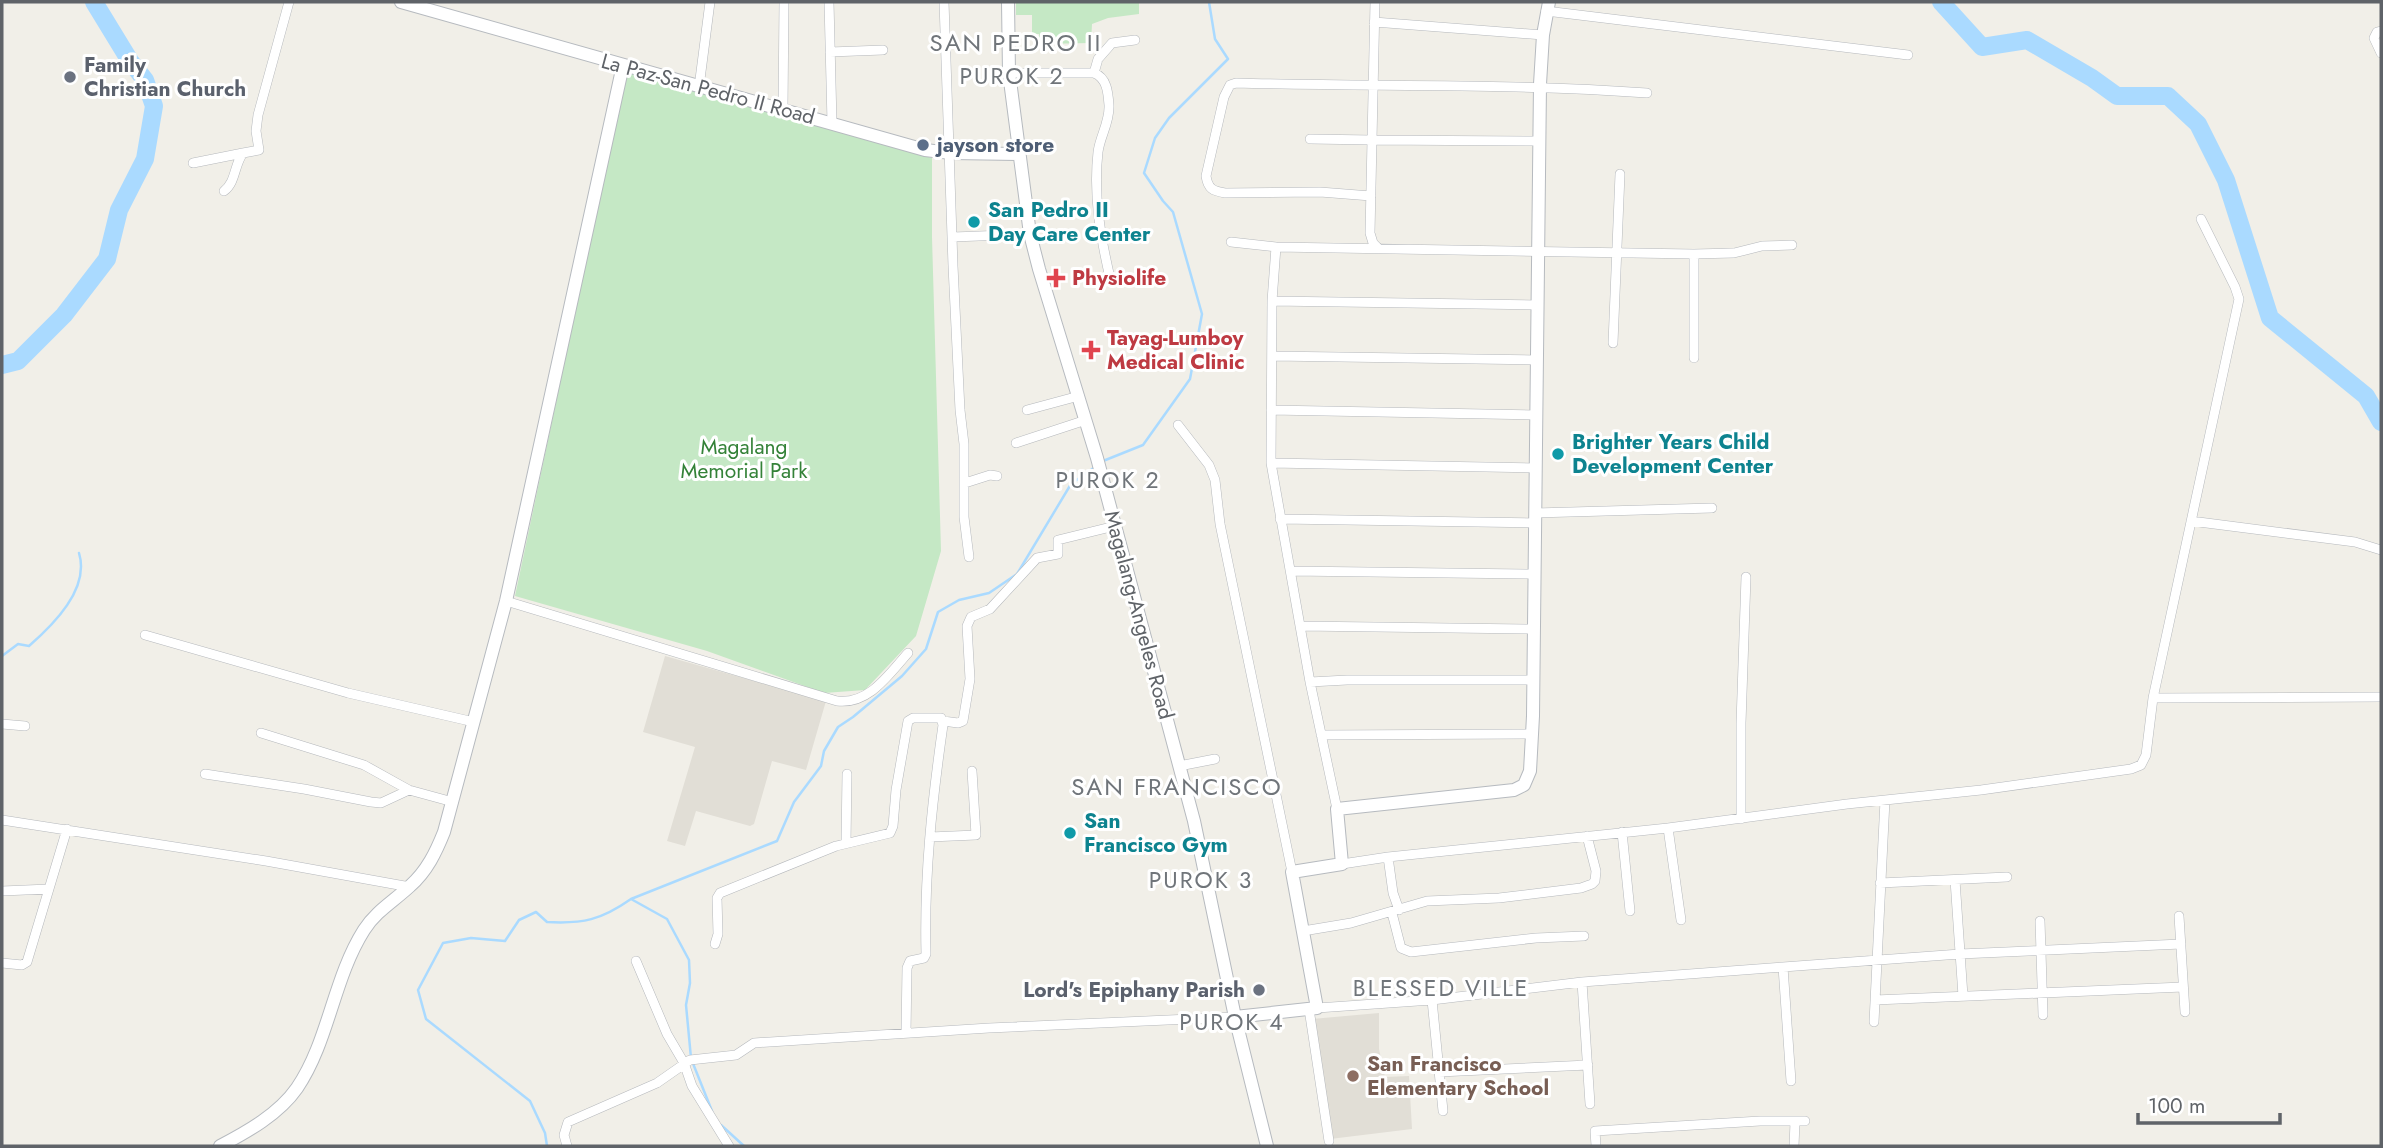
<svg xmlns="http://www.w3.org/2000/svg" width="2383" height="1148" viewBox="0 0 2383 1148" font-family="Jost,sans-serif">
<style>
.education{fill:#e1ded6}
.green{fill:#c5e8c5}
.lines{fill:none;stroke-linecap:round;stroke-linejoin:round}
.stream{stroke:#aadaff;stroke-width:2.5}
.river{stroke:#aadaff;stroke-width:18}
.street-casing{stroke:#b5b8bc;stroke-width:10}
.secondary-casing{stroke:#b6babf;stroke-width:14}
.street{stroke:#fff;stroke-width:9}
.secondary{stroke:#fff;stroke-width:12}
.worship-dot{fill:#6b7280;stroke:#fff;stroke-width:2.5}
.service-dot{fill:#5c6f8a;stroke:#fff;stroke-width:2.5}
.culture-dot{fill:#0f9aa8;stroke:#fff;stroke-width:2.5}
.health-dot{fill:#e0444e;stroke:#fff;stroke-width:2.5}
.education-dot{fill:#8d6e63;stroke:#fff;stroke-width:2.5}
.labels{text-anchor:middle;stroke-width:6;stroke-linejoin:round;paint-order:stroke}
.worship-label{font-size:21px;font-weight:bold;fill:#5b616d;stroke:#fff;text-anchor:start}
.street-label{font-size:21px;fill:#5f6368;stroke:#fff}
.service-label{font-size:21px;font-weight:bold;fill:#4e5e75;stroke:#fff;text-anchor:start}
.culture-label{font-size:21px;font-weight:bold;fill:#0d838f;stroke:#fff;text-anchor:start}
.health-label{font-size:21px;font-weight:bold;fill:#be3a42;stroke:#fff;text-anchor:start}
.park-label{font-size:21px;fill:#348238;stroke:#fff}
.education-label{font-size:21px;font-weight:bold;fill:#785e54;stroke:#fff;text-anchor:start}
.neighbourhood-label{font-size:23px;letter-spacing:2px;fill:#70757a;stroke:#fff}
.quarter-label{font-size:24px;letter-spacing:2px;fill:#70757a;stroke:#fff}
</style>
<rect width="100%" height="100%" fill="#f1efe8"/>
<path class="education" d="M 665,656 L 826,701 L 806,770 L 772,761 L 754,824 L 750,826 L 696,811 L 685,846 L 667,841 L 695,747 L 643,732 Z
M 1379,1013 L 1379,1049 L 1385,1077 L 1409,1076 L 1412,1129 L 1330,1139 L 1312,1019 Z"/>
<path class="green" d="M 1016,2 L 1139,2 L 1139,14 L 1108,18 L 1092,24 L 1091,43 L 1040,44 L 1039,34 L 1032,34 L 1032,15 L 1016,15 Z
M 626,72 L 932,158 L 932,237 L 941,551 L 916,636 L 865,690 L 824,693 L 707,651 L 515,596 Z"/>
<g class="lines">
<path class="stream" d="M 1103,461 L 1143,445 L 1190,379 L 1202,314 L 1173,212 L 1163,201 L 1144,173 L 1155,138 L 1169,118 L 1228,59 L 1215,39 L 1209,2
M 2,656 L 18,644 L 29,646 C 53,625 90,589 79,553
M 631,899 L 667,919 L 689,960 L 690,983 L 686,1005 L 691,1058
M 692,1061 L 712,1111
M 721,1125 L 744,1146
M 547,1146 L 545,1133 L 530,1101 L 426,1019 L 418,990 L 443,943 L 471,938 L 505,941 L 519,920 L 536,912 L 547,922 C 583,924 601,920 631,899 L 777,841 L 794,802 L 821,766 L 824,751 L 838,727 L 853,717 L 902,676 L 926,649 L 938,612 L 959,600 L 989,593 L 1017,574 L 1071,484 L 1095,467"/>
<path class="river" d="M 1941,2 L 1982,47 L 2027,40 L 2092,78 L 2117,96 L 2168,96 L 2198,124 L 2226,180 L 2270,318 L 2366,396 L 2381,422
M 2,365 L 18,361 L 64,315 L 107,259 L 119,210 L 145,159 L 154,106 L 145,80 L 130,61 L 94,2"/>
<defs>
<path id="street" d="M 829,2 L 832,123
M 944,2 L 953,266 L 960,410 L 964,444 L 964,517 L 969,557
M 1375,2 L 1372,140 L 1540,141
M 1546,11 L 1908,55
M 1374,22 L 1543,35
M 2381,31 L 2377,32 L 2374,38 L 2381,53
M 830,52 L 883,50
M 1009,73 L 1094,73 C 1107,78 1108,92 1109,105 C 1110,122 1100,136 1098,152 C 1093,196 1101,240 1111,282
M 1094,73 L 1098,59 L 1112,43 L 1135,40
M 699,87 L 710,2
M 783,109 L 784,2
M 1310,139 L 1372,140 L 1370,233 L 1373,243 L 1378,248
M 193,163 L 243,153
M 224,191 C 236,182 234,165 243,153 L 259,150 L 256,131 L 258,115 L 289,2
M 1371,196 L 1320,192 L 1225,193 C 1213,191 1208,189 1206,176 L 1224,97 L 1230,85 L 1236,83 C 1373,87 1510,83 1647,93
M 953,237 L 1030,234
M 1231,242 L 1276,247
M 1694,254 L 1694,358
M 1272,301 L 1538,305
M 1613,343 L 1620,174
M 1272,356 L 1537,360
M 1027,410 L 1079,396
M 1271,410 L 1535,415
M 1178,425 L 1209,465 L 1215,480 L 1220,524 L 1292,872
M 1016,443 L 1086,420
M 1271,463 L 1535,468
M 965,483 L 990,475 L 997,476
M 1535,513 L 1712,508
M 1280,519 L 1535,523
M 2191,521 L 2355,542 L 2381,550
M 1291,571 L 1534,574
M 506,601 L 837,701 C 869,705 889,674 908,653
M 1300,626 L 1532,629
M 145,635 L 348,693 L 474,722
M 1310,682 L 1347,680 L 1533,680
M 2153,698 L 2381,697
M 943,721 L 958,723 L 963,721 L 970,679 L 967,626 L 971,617 L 990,609 L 1037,558 L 1058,554 L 1058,540 L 1115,526
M 2,724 L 25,726
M 261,733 L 364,765 L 409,790 L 453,802
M 1321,735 L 1532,734
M 1179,766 L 1215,759
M 205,774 L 304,789 L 371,802 L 381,803 L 409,790
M 1337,809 L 1310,682 L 1271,463 L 1272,301 L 1276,247 L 1694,254 L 1734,253 L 1762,246 L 1792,245
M 1741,819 L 1741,723 L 1746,577
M 2,820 L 266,861 L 410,887
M 1668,828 L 1681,920
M 1622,832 L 1630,911
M 930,837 L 976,835 L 972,771
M 846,843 L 847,774
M 1388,857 L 1393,893 L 1399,910
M 1342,864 L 1388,857 L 1668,828 L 1847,804 L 1981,790 L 2131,769 L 2141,765 L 2146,755 L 2153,698 L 2239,299 L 2235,287 L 2201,219
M 1955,880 L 1963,996
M 1880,883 L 2007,877
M 2,891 L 49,889
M 1392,913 L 1401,948 L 1411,952 L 1536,938 L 1584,936
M 2179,916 L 2185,1012
M 2040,921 L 2043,1015
M 1303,931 L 1351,923 L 1427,901 L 1499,898 L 1581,888 L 1592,884 L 1595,881 L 1596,871 L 1587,836
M 715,944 L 718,934 L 717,898 L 720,893 L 836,846 L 890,833 L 893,826 L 896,790 L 908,721 L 913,718 L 941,718 L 943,725 C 932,802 924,876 926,954 L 924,958 L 910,961 L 907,968 L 906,1033
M 636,961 L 667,1034 L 684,1063 L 692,1086 L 729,1146
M 2,963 L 22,965 L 27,962 L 67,829
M 1783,967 L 1791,1081
M 1582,982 L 1590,1104
M 1432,1000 L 1443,1111
M 1875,1000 L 2183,987
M 1317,1008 L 1432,1000 L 1582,982 L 1783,967 L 1960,954 L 2181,944
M 1309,1009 L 1329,1141
M 1874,1022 L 1885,800
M 1439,1072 L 1588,1065
M 567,1146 L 564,1135 L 568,1122 L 657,1083 L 690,1060 L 736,1055 L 754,1043 L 989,1028 L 1235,1017
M 1596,1146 L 1595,1131 L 1760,1121 L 1805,1121
M 1794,1146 L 1795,1122"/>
<path id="secondary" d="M 401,2 L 925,150 L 951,153 L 1018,154
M 1008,2 L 1009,73 L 1030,234 L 1039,269 L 1097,458 L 1194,821 L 1235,1017 L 1267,1146
M 1235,1017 L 1317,1008 L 1292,872 L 1342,864 L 1337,809 L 1514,790 L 1524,785 L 1530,771 L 1533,716 L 1540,84 L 1543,35 L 1549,2
M 220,1146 C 247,1132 279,1114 297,1088 C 329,1041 333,979 364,930 C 376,911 394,901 410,886 C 427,871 436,852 444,832 L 506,601 L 623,65"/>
</defs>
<use href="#street" class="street-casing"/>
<use href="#secondary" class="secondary-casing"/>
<use href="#street" class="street"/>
<use href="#secondary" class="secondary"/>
</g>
<g class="worship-dot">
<circle cx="70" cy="77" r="7"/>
<circle cx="1259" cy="990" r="7"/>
</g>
<circle class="service-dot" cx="923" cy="145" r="7"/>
<g class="culture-dot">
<circle cx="974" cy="222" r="7"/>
<circle cx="1558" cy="454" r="7"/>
<circle cx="1070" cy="833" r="7"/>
</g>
<g class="health-dot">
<path d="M1052.5 267.5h7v7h7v7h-7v7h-7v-7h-7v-7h7z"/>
<path d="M1087.5 339.5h7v7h7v7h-7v7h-7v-7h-7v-7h7z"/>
</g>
<circle class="education-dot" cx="1353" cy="1076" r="7"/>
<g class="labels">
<g class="worship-label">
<text x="84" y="72">Family<tspan x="84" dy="24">Christian Church</tspan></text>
<text x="1245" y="997" text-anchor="end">Lord's Epiphany Parish</text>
</g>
<g class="street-label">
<text transform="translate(708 89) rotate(15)" y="7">La Paz-San Pedro II Road</text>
<text transform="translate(1139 615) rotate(75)" y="7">Magalang-Angeles Road</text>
</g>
<g class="service-label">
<text x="937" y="152">jayson store</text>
</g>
<g class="culture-label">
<text x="988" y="217">San Pedro II<tspan x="988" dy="24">Day Care Center</tspan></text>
<text x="1572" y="449">Brighter Years Child<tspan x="1572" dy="24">Development Center</tspan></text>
<text x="1084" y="828">San<tspan x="1084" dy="24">Francisco Gym</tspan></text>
</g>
<g class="health-label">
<text x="1072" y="285">Physiolife</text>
<text x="1107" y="345">Tayag-Lumboy<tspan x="1107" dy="24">Medical Clinic</tspan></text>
</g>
<g class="park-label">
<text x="744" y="454">Magalang<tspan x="744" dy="24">Memorial Park</tspan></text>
</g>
<g class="education-label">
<text x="1367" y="1071">San Francisco<tspan x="1367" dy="24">Elementary School</tspan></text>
</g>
<g class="neighbourhood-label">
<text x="1012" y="84">PUROK 2</text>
<text x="1108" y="488">PUROK 2</text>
<text x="1201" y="888">PUROK 3</text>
<text x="1441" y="996">BLESSED VILLE</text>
<text x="1232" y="1030">PUROK 4</text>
</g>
<g class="quarter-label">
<text x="1016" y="51">SAN PEDRO II</text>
<text x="1177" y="795">SAN FRANCISCO</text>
</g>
</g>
<rect width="2383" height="1148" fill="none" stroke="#5f6368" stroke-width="7"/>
<path d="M2138 1113v10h142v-10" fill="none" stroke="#5f6368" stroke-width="3.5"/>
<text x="2148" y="1113" font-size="21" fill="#5f6368" stroke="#ffffff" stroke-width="5" paint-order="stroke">100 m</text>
</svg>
